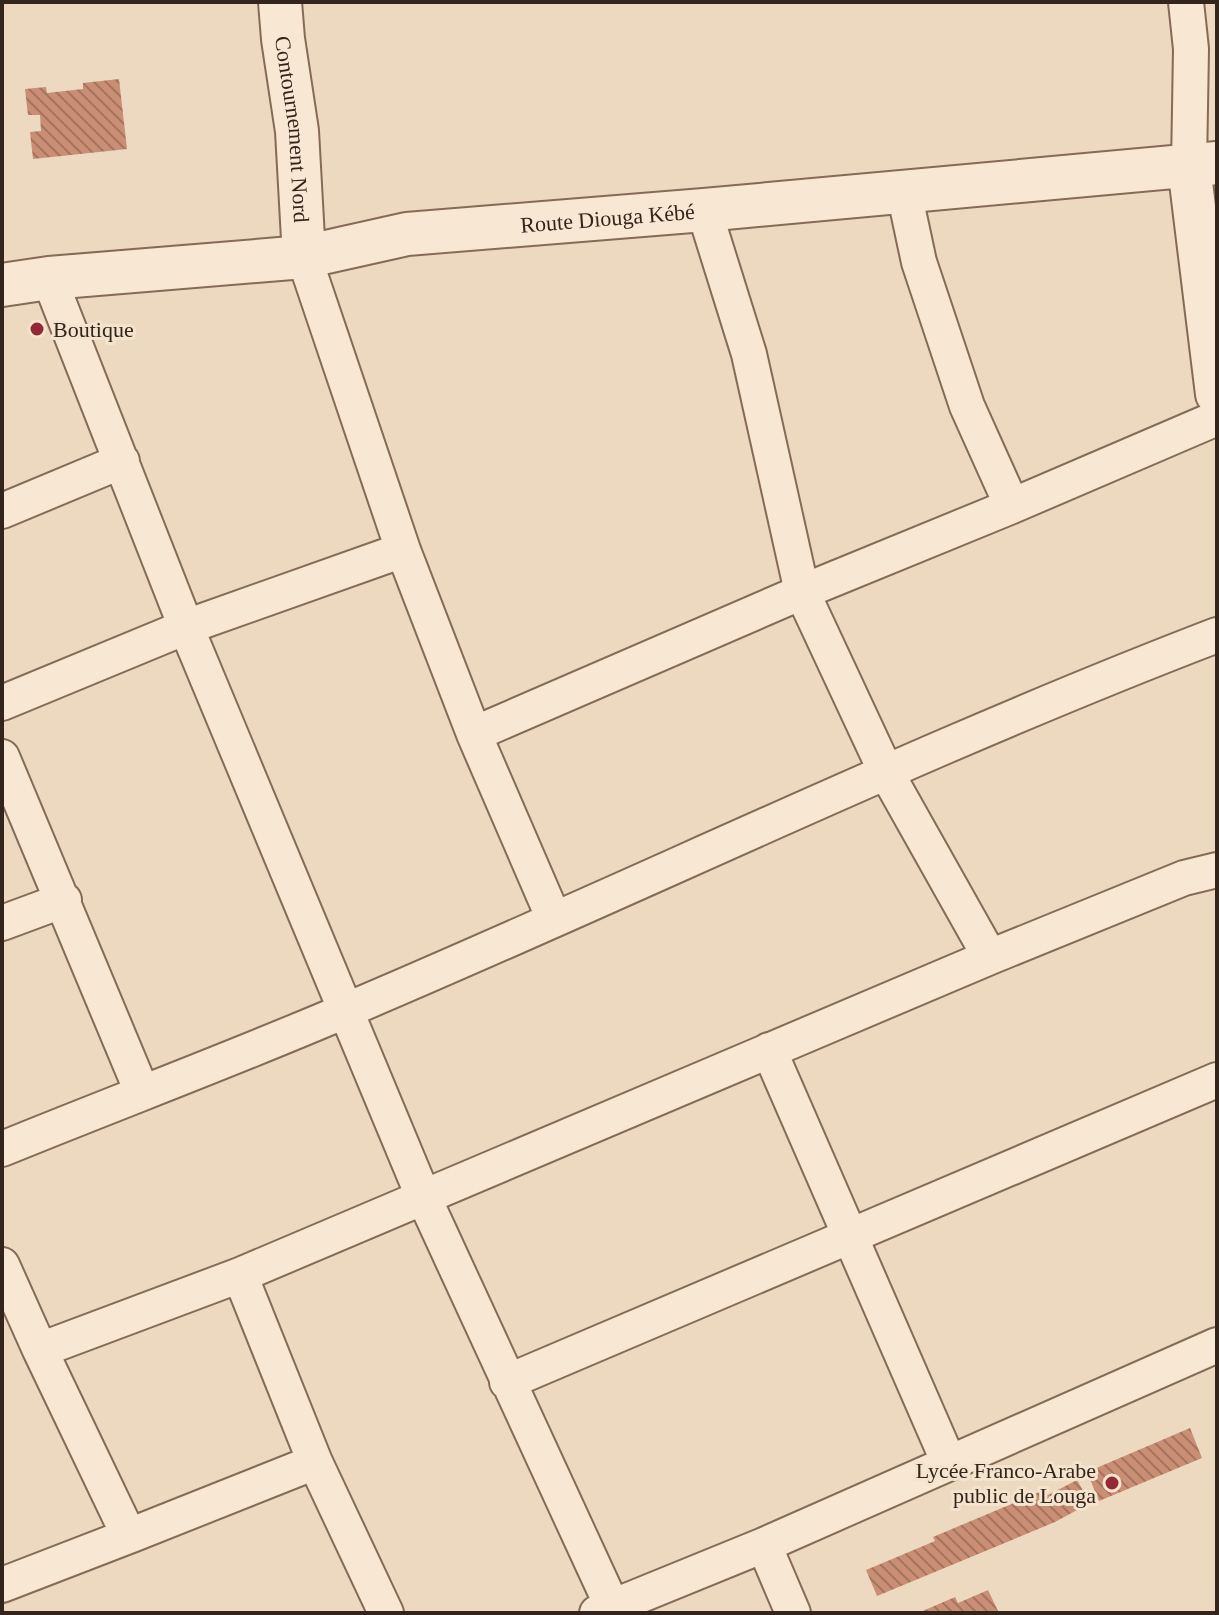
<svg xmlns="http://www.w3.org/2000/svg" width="1219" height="1615" viewBox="0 0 1219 1615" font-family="Georgia,serif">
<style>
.building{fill:url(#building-back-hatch)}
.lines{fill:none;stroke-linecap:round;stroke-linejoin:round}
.minor-casing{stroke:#856a58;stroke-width:38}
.tertiary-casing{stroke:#856a58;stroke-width:46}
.minor{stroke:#f8e7d2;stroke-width:34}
.tertiary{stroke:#f8e7d2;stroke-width:42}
.poi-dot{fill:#932937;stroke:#f4e4ce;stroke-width:3}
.labels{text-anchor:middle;stroke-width:6;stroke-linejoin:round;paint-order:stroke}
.street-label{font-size:22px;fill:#34251c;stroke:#f4e4ce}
.poi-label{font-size:22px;fill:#34251c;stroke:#f4e4ce;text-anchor:start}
</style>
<defs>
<pattern id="building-back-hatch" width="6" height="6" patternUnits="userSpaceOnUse" patternTransform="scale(2)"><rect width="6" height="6" fill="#ca8e75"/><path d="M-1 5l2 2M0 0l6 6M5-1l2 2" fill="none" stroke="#a5745f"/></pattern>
</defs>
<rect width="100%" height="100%" fill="#edd9bf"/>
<path class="building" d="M 119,79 L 127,149 L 33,159 L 30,132 L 41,131 L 40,115 L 28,115 L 25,89 L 46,87 L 47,93 L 83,89 L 83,83 Z
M 1190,1428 L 1202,1458 L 1099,1501 L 1087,1472 Z
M 1077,1480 L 1090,1503 L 1055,1522 L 877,1596 L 866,1570 L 935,1541 L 933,1537 L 1042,1491 L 1048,1495 Z
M 988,1590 L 999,1613 L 918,1613 L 955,1597 L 958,1603 Z"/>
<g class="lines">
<defs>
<path id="minor" d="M 1186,2 L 1191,49 L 1189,166
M 904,192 L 919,262 L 967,406 L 1012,506
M 704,210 L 749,354 L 802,592 L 886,772 L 990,957
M 304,257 L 403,550 L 474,734 L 554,919
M 49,278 L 186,627 L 423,1196 L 612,1606
M 2,511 L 122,461
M 2,703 L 186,627 L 403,550
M 474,734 L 802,592 L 1012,506 L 1217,418
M 2,757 L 142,1092
M 2,923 L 64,900
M 769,1050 L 949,1463
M 2,1149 C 117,1102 233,1059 347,1010 C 638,887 922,748 1217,635
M 2,1265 L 40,1350
M 240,1275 L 990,957 L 1184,878 L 1217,870
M 507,1382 L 1217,1080
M 315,1462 L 129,1536 L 40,1350 L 240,1275 L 315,1462 L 386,1613
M 764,1545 L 793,1613
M 2,1585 L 129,1536
M 597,1613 L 764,1545 L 1217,1345"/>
<g id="tertiary">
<path id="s1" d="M 280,2 L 283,39 L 297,131 L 304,257"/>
<path d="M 1189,166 L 1217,394"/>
<path id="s2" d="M 2,285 L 49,278 L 304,257 L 407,234 L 704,210 L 1217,163"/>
</g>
</defs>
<use href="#minor" class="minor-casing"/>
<use href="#tertiary" class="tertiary-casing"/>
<use href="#minor" class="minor"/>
<use href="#tertiary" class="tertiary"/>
</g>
<g class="poi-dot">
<circle cx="37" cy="329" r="8"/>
<circle cx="1112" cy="1483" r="8"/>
</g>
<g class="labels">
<g class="street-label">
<text dy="8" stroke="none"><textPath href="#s1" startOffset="128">Contournement Nord</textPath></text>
<text dy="8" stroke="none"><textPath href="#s2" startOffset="610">Route Diouga Kébé</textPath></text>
</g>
<g class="poi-label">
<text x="53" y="337">Boutique</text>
<text x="1096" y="1478" text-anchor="end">Lycée Franco-Arabe<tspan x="1096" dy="25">public de Louga</tspan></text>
</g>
</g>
<rect width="1219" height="1615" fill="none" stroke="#34251c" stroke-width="8"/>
</svg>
